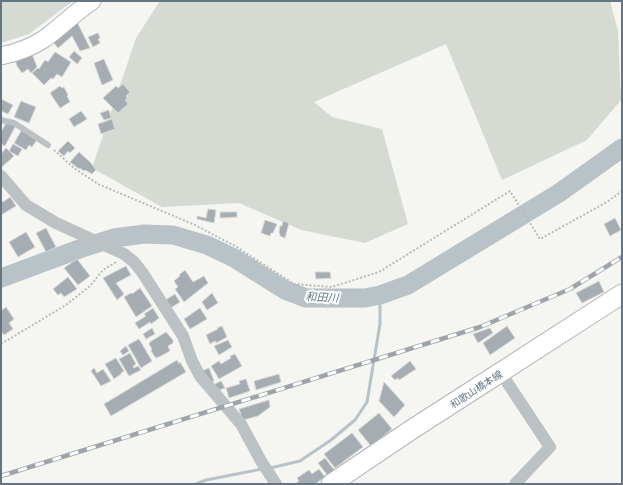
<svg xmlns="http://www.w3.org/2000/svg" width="623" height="485" viewBox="0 0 623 485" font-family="'Work Sans','Noto Sans JP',sans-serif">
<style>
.green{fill:#d5dad2}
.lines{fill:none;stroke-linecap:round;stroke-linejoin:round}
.stream{stroke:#b8c2c7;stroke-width:3}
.river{stroke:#b8c2c7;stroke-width:19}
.building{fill:#a5adb3;stroke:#d7d7d5}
.secondary-casing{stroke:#b1b6bb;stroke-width:19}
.primary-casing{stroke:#b0b5b9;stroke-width:21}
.path{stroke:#b7babc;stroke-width:2;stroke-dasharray:2 2;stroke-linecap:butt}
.lane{stroke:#bcc1c4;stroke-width:6}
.street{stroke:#bcc1c4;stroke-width:12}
.secondary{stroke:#fff;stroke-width:17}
.primary{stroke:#fff;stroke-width:19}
.rail-casing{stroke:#9ea5aa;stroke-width:4.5}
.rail{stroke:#fff;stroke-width:3;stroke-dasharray:9;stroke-linecap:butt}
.labels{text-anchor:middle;stroke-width:4;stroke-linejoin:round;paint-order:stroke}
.street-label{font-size:10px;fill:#667582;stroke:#fff}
.water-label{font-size:11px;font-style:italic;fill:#62767f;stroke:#fff}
</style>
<rect width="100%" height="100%" fill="#f5f6f2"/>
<path class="green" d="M 1,1 L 73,1 L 29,34 L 1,43 Z
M 160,1 L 610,1 L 618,31 L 621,100 L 587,140 L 502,180 L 446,44 L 314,102 L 332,117 L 382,129 L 408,224 L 365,243 L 301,230 L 239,203 L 162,207 L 92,168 L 136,38 Z"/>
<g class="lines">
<path class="stream" d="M 270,468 L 300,461 L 331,440 L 355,420 L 367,402 L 380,324 L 380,295
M 196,484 L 206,480 L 262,469"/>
<path class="river" d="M 1,278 L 82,248 L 114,238 L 144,234 L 173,235 L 207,245 L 234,258 L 285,290 L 306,298 L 365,298 L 380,295 L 408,285 L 559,193 L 622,148"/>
</g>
<path class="building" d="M 77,22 L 90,48 L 80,51 L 72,36 L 58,48 L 53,42 Z
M 98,33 L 100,38 L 98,39 L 100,43 L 93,47 L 88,37 Z
M 74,51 L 82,58 L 77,64 L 69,57 Z
M 55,52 L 71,62 L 62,77 L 57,74 L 53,79 L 51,78 L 44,85 L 32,73 L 38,68 L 39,69 L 45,60 L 48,62 Z
M 32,54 L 37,67 L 31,73 L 28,69 L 22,73 L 17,66 L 15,59 Z
M 104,59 L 113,80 L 102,85 L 94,63 Z
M 123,84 L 130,92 L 126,96 L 127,98 L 125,100 L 128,104 L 118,113 L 103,98 L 116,86 L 118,88 Z
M 60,86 L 62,88 L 64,87 L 68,95 L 67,96 L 70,102 L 60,108 L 50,93 Z
M 1,99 L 13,105 L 8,114 L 1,111 Z
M 21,101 L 36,107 L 29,123 L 14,117 Z
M 109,110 L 111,118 L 104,120 L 100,113 Z
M 81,111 L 87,119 L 74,127 L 69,119 Z
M 112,119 L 115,129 L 101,134 L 98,124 Z
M 8,120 L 16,125 L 5,146 L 1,144 L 1,132 Z
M 23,128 L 38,138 L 32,147 L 29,145 L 26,150 L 14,143 Z
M 68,141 L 75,148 L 70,153 L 68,151 L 64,156 L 58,151 Z
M 13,144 L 22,149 L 18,156 L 9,151 Z
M 6,148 L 14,156 L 2,167 L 1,166 L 1,154 Z
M 79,152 L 91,163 L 96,170 L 92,174 L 85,170 L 84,171 L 80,168 L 79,169 L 70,162 Z
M 10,197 L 16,206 L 1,215 L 1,200 L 3,202 Z
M 208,209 L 216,210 L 214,223 L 197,219 L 197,216 L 206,218 Z
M 220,212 L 237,212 L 237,217 L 220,218 Z
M 615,218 L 621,230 L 610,236 L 604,224 Z
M 265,220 L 277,224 L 273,233 L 271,233 L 270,236 L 261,233 Z
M 283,221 L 289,223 L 285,238 L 280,236 L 280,234 L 279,233 L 280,226 L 282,226 Z
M 46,228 L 56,247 L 46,252 L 36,233 Z
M 26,232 L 35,247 L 18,257 L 9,242 Z
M 77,259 L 90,276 L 78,285 L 64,268 Z
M 126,266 L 131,275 L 116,283 L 124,294 L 117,300 L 103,278 Z
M 185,270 L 193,282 L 204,276 L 208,283 L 184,302 L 175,289 L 178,287 L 174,281 L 180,276 L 179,275 Z
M 315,272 L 330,272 L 331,278 L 316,279 Z
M 68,277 L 77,289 L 64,297 L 61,293 L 58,295 L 53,289 Z
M 599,281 L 604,292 L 582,303 L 576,293 Z
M 140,288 L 152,306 L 136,317 L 124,297 L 131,293 L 132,294 Z
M 212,293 L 218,303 L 207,310 L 202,302 Z
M 175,294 L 180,302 L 169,309 L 164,301 Z
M 6,307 L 14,319 L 9,323 L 13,329 L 4,335 L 1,331 L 1,311 Z
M 153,308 L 159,318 L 151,324 L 150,322 L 139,329 L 135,323 L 146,316 L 144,314 Z
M 200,308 L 207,319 L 190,329 L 184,319 Z
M 222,326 L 227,337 L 216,343 L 215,341 L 210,344 L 206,335 L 218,329 L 217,328 Z
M 507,326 L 515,338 L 490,355 L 483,343 Z
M 152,328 L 155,334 L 146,339 L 143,334 Z
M 490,328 L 493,333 L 478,343 L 473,334 Z
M 166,332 L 173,340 L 173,343 L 168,346 L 170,351 L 157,358 L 155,357 L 151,351 L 152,349 L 149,344 L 150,342 Z
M 139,339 L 152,361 L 141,368 L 128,345 Z
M 228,340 L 232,347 L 219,355 L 214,346 Z
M 126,346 L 129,351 L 123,355 L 120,351 Z
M 130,353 L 136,364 L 133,366 L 134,368 L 138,366 L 141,370 L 129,376 L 119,359 Z
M 235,354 L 242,366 L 219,379 L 211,366 L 219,361 L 221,364 L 231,358 L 230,356 Z
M 116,358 L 124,371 L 121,373 L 121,374 L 114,379 L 105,364 Z
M 177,360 L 179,364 L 180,362 L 186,372 L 111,416 L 104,404 Z
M 410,361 L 416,369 L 399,380 L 398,378 L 395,380 L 391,376 Z
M 94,368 L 97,373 L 103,369 L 111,381 L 101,386 L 91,371 Z
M 209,368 L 214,381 L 210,383 L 202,371 Z
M 279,374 L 281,382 L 256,390 L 254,381 Z
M 246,379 L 250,391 L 229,398 L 226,388 L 240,384 L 239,381 Z
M 221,381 L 225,388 L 217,391 L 215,384 Z
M 384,382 L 405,405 L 394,417 L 379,401 Z
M 269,400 L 270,407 L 258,416 L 243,420 L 239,409 Z
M 379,413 L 392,429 L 371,446 L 358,430 Z
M 352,433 L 363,447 L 335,468 L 324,454 Z
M 325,458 L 335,471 L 328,476 L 318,463 Z
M 319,469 L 325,477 L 315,484 L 295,484 L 299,481 L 297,478 L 309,470 L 312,474 Z"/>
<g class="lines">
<defs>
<path id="secondary" d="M 1,56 C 15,53 32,47 44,39 C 61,27 75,12 92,1"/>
<path id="primary" d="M 331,484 L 411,430 L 622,294"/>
</defs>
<use href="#secondary" class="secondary-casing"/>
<use href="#primary" class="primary-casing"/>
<path class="path" d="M 54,150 L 74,168 L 98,184 L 195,225 L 235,246 L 294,284 L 332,287 L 379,272 L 510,191 L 540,239 L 607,202 L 622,191
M 1,344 L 66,305 L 90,286 L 103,270 L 116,262"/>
<path class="lane" d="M 1,120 L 14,123 L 48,145"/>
<path class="street" d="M 1,176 L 26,205 L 56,223 L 124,254 L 134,262 L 142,272 L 183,336 L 192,361 L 200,376 L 241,424 L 261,461 L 276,484
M 501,373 L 550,447 L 515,484"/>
<use href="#secondary" class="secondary"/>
<use href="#primary" class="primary"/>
<defs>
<path id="rail" d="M 1,476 L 480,327 L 570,289 L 622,257"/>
</defs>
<use href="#rail" class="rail-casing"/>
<use href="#rail" class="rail"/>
</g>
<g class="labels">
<g class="street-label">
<text transform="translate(476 389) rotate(-33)" y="4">和歌山橋本線</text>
</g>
<g class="water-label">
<text transform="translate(322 297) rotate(3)" y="4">和田川</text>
</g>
</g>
<rect width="623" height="485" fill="none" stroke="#667582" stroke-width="4"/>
</svg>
